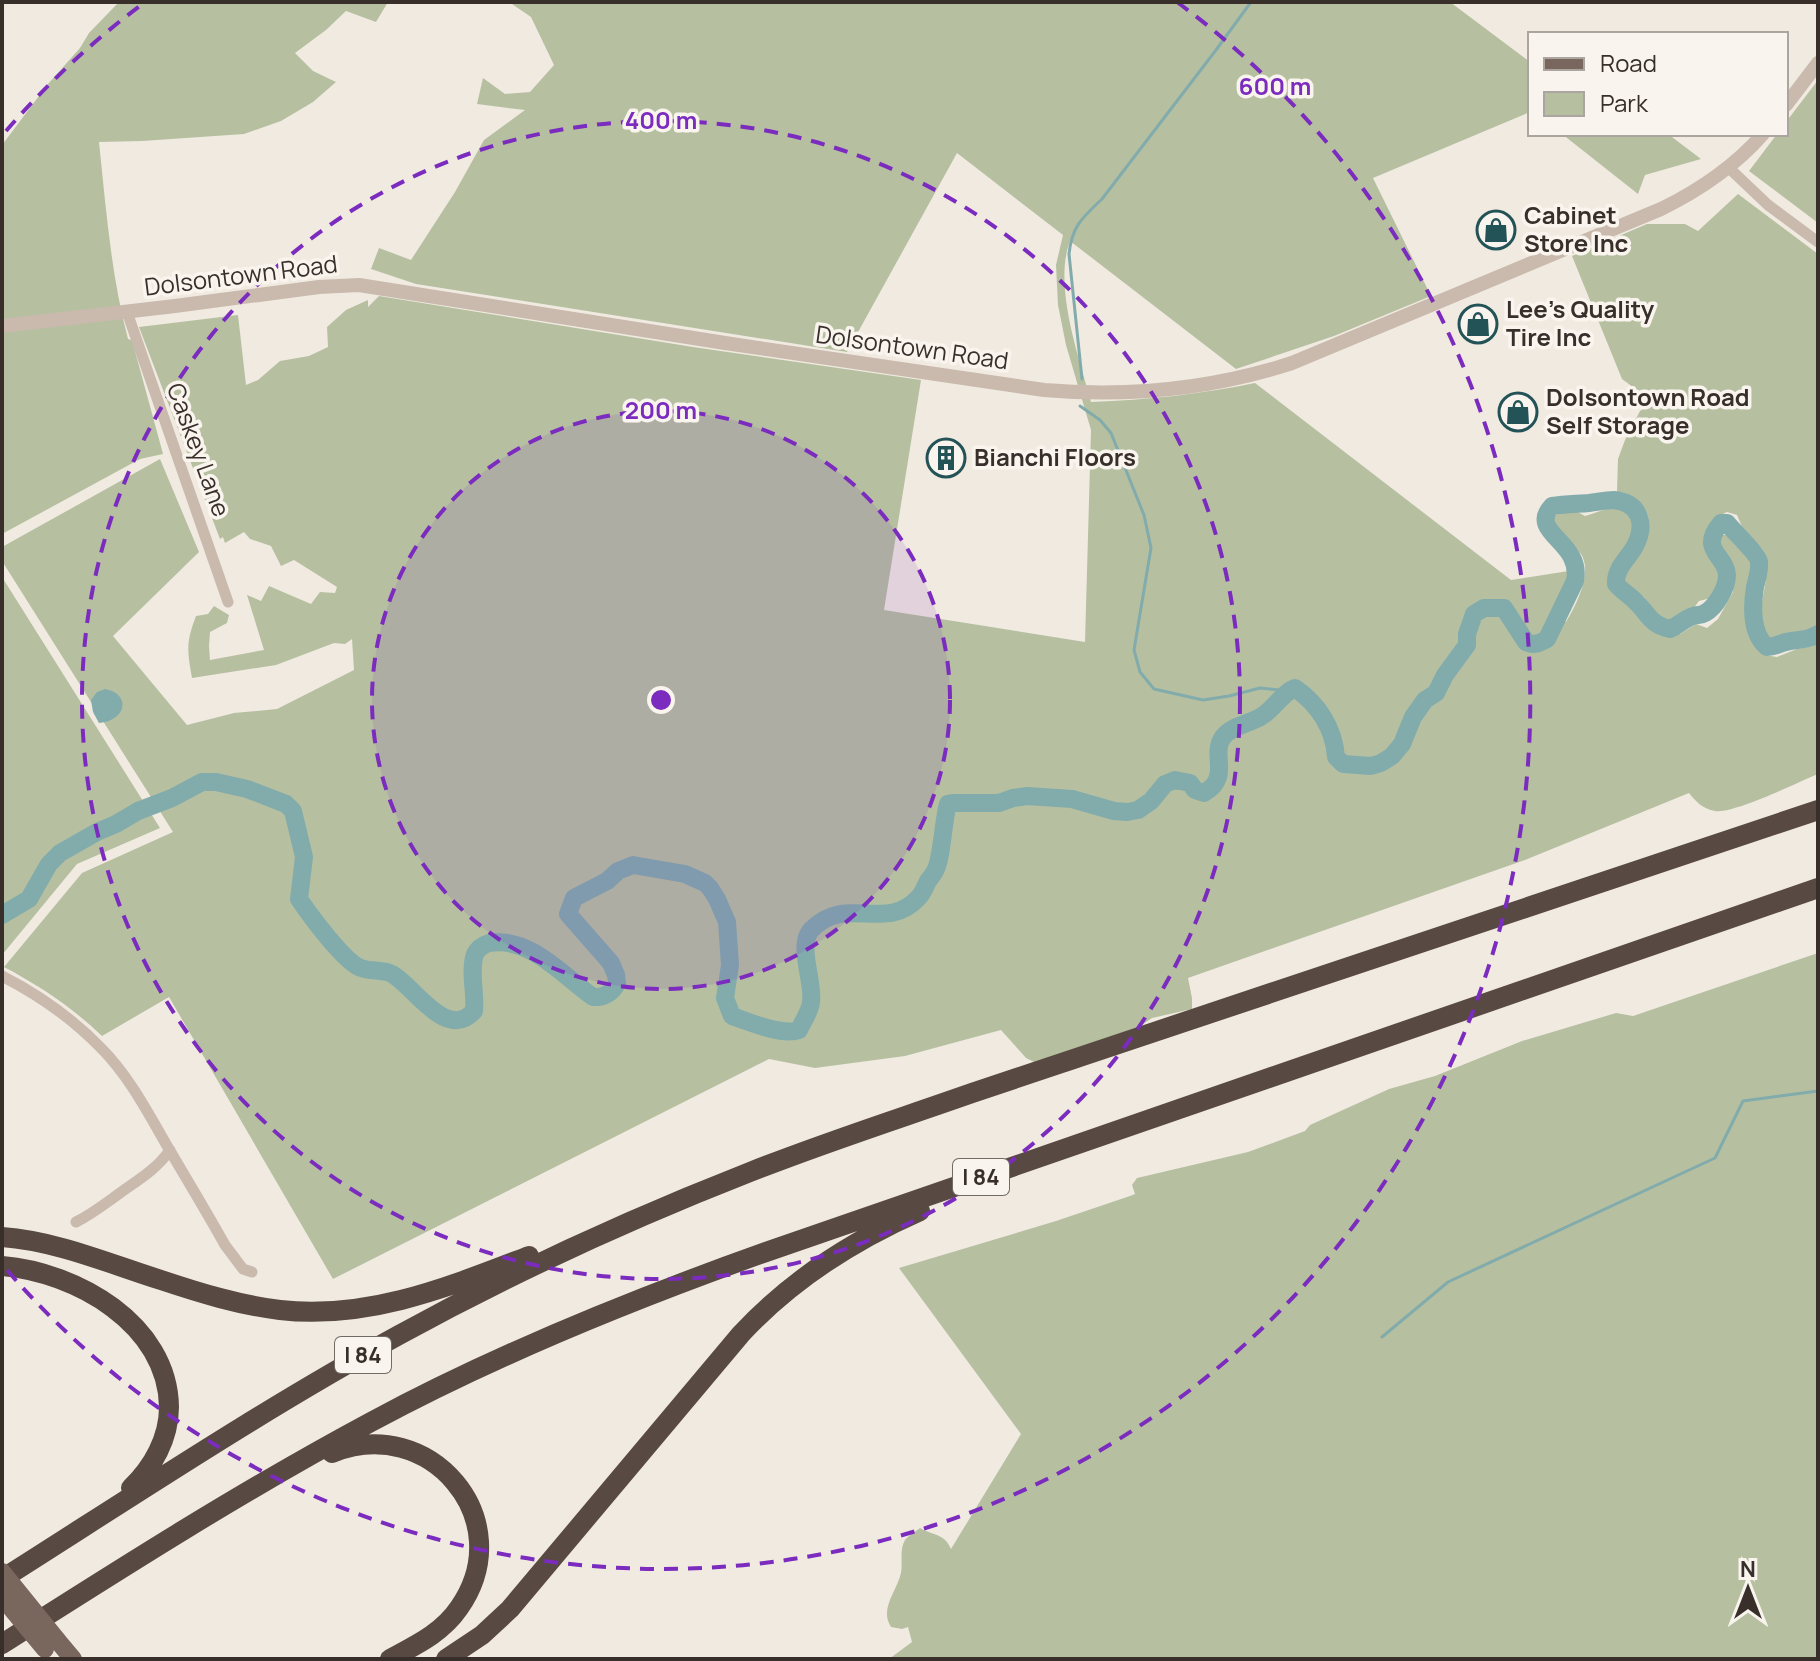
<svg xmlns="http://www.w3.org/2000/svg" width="1820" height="1661" viewBox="0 0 1820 1661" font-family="Manrope,sans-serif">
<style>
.green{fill:#b6c0a1}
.water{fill:#82abac}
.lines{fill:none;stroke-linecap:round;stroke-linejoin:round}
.stream{stroke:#82abac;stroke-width:3}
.river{stroke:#82abac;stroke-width:18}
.minor{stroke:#c9baad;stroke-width:11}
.tertiary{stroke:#c9baad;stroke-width:14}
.primary{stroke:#79675e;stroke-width:18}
.motorway{stroke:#584943;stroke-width:20}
.primary-bridge{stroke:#79675e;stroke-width:18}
.ring{fill:none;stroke:#7b2cbf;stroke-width:4;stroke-dasharray:14 10}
.labels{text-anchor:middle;stroke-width:7;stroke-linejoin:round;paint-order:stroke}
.shield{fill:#f9f4ed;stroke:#726a65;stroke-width:2}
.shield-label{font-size:22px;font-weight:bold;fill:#382f2b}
.poi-label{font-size:24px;font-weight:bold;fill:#382f2b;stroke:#f9f4ed;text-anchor:start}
.street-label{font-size:24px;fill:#382f2b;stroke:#f9f4ed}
.centre{fill:#7b2cbf;stroke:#f9f4ed;stroke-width:4}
.ring-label{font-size:24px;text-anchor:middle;font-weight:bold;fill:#7b2cbf;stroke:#f9f4ed;stroke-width:7;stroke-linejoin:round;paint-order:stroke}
</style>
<rect width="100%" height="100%" fill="#f1eae1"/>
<path class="green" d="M 119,2 L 388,2 L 376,22 L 346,11 L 326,30 L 295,53 L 313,71 L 336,82 L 313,102 L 281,121 L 244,134 L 142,141 L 99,142 C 106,208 111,275 128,339 L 132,340 L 163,454 L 140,459 L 2,534 L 2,145 L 48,84 L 80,48 L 89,33 Z
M 509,2 L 1450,2 L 1530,62 L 1530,112 L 1373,178 L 1431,296 L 1334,336 L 1236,369 L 1070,241 C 1053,286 1079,357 1091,402 C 1147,400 1201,394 1255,383 L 1511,580 L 1575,570 L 1554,612 L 1566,622 C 1576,605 1593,573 1581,554 C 1572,541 1558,534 1553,519 L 1560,511 L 1574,510 L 1585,516 C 1605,511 1619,498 1636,518 C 1640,545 1610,555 1608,578 C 1608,583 1610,587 1611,591 L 1624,601 L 1655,632 L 1680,634 L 1696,624 L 1707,628 L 1718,619 L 1733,592 L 1734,569 L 1721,549 L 1721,535 L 1726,535 L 1754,561 L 1753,581 L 1748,598 L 1749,626 L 1753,643 L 1764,655 L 1777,657 L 1797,649 L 1813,646 L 1818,642 L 1818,774 C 1796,783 1734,814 1715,811 C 1703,809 1696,802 1689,793 L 1525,860 L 1188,978 L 1192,998 L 1192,1009 L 1152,1018 L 1081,1067 L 1066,1072 L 1042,1066 L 1026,1058 L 1001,1030 L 905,1056 L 815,1068 L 769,1059 L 333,1279 L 169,997 L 102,1036 C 73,1008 40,986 4,967 L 82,873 L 173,832 L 2,561 L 2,547 L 160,459 L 199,552 L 113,636 L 187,725 L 234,713 L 277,709 L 354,670 L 352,639 L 345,644 L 334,643 L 276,665 L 192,678 C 187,650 186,642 196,616 L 208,614 L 214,606 L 229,615 L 227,623 L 210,632 L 209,646 L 210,660 L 264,650 L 247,595 L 261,601 L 269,586 L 311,604 L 320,592 L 335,593 L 337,587 L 294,560 L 281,566 L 271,546 L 250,539 L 244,532 L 225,543 L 223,537 L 220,539 L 139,327 L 238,315 L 246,385 L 258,380 L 280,361 L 309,356 L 328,347 L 327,327 L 346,310 L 368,300 L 368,307 L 379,296 L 693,347 L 921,380 L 884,610 L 1085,642 L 1091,430 L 1066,345 L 1058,305 L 1056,265 L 1063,235 L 957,153 L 847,352 L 416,284 L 371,269 L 379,248 L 411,260 L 455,192 L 484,140 L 525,110 L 477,104 L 483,78 L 505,94 L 530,92 L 554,65 L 531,17 Z
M 1818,80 L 1818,223 L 1749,171 L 1777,134 L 1786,134 L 1786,122 Z
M 1562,134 L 1668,134 L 1701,159 L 1645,175 L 1638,194 Z
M 1738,194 L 1818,254 L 1818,627 C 1805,636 1789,635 1775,643 L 1768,641 L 1761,629 L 1762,602 L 1766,580 L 1766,562 L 1763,550 L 1743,529 L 1737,515 L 1727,512 C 1710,520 1707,535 1706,553 C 1720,570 1725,576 1715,597 L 1699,601 C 1692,611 1682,621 1669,624 L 1657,618 L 1644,597 L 1624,588 L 1622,578 C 1642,546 1673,508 1617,492 L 1618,459 L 1625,440 L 1640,411 L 1653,402 L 1622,379 L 1572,256 L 1647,224 L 1685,224 L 1698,231 Z
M 2,577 L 160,828 L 77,864 L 2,955 Z
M 1818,953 L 1818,1659 L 889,1659 L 912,1642 L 908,1627 L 902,1629 L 891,1627 C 879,1609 897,1591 901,1573 C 903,1563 899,1550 905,1540 C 908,1536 915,1532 920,1528 C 934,1536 944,1533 951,1549 L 1021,1434 L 899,1268 L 1056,1221 L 1130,1196 L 1135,1194 L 1132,1185 L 1137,1178 L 1248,1152 L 1305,1131 L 1310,1125 L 1389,1089 L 1435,1076 L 1522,1041 L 1616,1013 L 1633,1016 Z"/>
<path class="water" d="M 105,689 C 132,694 126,721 99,723 L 93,712 L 91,700 L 97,692 Z"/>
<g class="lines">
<path class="stream" d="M 1082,379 L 1069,254 C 1072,226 1082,218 1102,199 L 1216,50 L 1251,2
M 1080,406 L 1100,420 L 1111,433 L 1144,515 L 1151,548 L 1134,650 L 1140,672 L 1154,689 L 1203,700 L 1229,696 L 1260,688 L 1288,691
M 1382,1337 L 1448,1282 L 1715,1158 L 1743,1101 L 1818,1091"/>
<path class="river" d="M 2,915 L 29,899 L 49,864 L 60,853 L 97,832 L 116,824 L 138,811 L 172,798 L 202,782 L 216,782 L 247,789 L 286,804 L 293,811 L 304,857 L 299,899 C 309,914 345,963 361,968 C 371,972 383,969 392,974 C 413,985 446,1042 474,1011 C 476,993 469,972 475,954 C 478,948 483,945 489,943 C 530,936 563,976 593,997 C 604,998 613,992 617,983 L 616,975 L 611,963 L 568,914 L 574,898 L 607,881 L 618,871 L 633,865 L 685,874 L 705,883 L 710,888 L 717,899 L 727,922 L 730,965 L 725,998 L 732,1016 C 749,1022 782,1036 799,1030 C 803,1021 810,1012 811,1002 C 814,981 797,946 811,930 C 846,893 886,934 919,897 C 923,893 925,887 928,881 C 930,878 933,875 935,871 C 942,859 943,821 948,804 L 954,803 L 999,803 L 1013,798 L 1027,796 L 1072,799 L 1114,811 L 1127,812 L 1138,810 L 1151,801 L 1165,784 L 1175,780 L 1190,783 L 1195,790 L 1204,793 C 1232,777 1210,755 1223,737 C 1232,725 1250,724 1262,716 C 1274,709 1282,693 1295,688 C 1318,704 1334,728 1336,757 L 1343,764 L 1371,766 L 1381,763 L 1392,756 L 1402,744 L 1413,717 L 1425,700 L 1436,693 L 1445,675 L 1467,645 L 1467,634 L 1474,614 L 1484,608 L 1504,608 L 1526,642 C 1534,646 1539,643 1547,639 L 1575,581 C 1583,541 1527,533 1552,506 C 1565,504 1577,504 1589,503 C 1598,502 1606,500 1614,500 C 1641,503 1646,525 1635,546 C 1628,559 1615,568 1616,584 C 1622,591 1629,595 1635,601 C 1649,614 1649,624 1670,629 C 1678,626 1684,619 1693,616 C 1698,614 1700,616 1705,613 C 1716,607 1727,588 1727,575 C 1726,555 1698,550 1721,523 L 1727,523 C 1733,531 1758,554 1759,562 C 1760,570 1757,579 1755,587 C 1752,606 1751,634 1767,647 C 1775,647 1778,644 1786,642 C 1797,639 1807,641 1818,634"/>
<path class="minor" d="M 1729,168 L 1768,205 L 1818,242
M 127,312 L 228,602
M 2,976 C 39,995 72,1018 101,1048 C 128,1075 147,1111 166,1144 C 186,1178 206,1211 225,1245 L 243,1269 L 252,1272
M 76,1222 C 92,1214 106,1203 120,1193 C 138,1180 157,1169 170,1150"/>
<path class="tertiary" d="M 1786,105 L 1818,63
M 2,326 L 175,306 L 319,287 L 359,285 L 725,343 L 1044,390 C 1127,397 1212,389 1292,363 L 1661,209 C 1700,190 1734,167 1763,134"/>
<path class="primary" d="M 57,1640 L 73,1659"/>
<path class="motorway" d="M 2,1237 C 57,1241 110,1264 161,1280 C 200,1293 239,1305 280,1310 C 368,1320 448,1287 529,1256
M 2,1266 C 76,1272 168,1324 169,1407 C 169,1438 153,1467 131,1488
M 332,1453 C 429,1413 521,1520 459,1608 C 442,1633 416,1645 390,1659
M 2,1579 C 133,1496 262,1410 399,1335 C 512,1273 630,1219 750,1172 C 823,1143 898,1119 972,1093 L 1818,810
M 2,1644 C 123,1567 244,1490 371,1422 C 497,1354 631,1300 766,1252 L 1818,888
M 446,1659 L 482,1635 L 510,1609 L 741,1334 C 792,1279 852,1241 920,1211"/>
<path class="primary-bridge" d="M 2,1572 L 57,1640
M 2,1597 L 45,1649"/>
</g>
<circle cx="661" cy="700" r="289" fill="#7b2cbf" fill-opacity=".12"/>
<g class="ring">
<circle cx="661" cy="700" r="289"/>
<circle cx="661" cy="700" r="579"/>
<path d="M6 131A868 868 0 0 1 145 2M1177 2A868 868 0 1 1 6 1269"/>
</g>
<defs>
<symbol id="shop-ring" viewBox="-11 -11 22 22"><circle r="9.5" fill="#f9f4ed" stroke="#245357" stroke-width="1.5"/><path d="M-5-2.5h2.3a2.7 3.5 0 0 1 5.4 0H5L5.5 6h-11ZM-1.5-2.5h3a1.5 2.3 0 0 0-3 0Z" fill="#245357"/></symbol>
<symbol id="building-ring" viewBox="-11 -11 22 22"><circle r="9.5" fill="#f9f4ed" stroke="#245357" stroke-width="1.5"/><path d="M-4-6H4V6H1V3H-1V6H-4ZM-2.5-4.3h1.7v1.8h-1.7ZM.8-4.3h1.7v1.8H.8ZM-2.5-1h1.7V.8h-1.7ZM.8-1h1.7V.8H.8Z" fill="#245357"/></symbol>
</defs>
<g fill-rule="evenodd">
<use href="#shop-ring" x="1474" y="208" width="44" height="44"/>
<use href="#shop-ring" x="1456" y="302" width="44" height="44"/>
<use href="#shop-ring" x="1496" y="390" width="44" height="44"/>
<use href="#building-ring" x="924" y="436" width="44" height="44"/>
</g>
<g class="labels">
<g class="shield">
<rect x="953" y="1159" width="56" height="36" rx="6"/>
<rect x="335" y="1337" width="56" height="36" rx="6"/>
</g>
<g class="shield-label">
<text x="981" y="1185">I 84</text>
<text x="363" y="1363">I 84</text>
</g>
<g class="poi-label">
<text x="1524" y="224">Cabinet<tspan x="1524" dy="28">Store Inc</tspan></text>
<text x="1506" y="318">Lee's Quality<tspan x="1506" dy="28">Tire Inc</tspan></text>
<text x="1546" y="406">Dolsontown Road<tspan x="1546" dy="28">Self Storage</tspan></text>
<text x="974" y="466">Bianchi Floors</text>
</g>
<g class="street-label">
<text transform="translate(241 276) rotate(-7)" y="8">Dolsontown Road</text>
<text transform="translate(912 348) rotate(8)" y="8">Dolsontown Road</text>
<text transform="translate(198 450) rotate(70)" y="8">Caskey Lane</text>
</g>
</g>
<circle cx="661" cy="700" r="12" class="centre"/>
<g class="ring-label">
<text x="1275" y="95">600 m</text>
<text x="661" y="129">400 m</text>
<text x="661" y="419">200 m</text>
</g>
<rect width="1820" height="1661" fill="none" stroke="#382f2b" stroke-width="8"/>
<rect x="1528" y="32" width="260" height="104" fill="#f9f4ed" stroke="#aca59f" stroke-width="2"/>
<rect x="1544" y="58" width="40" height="12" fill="#79675e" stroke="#aca59f" stroke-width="2"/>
<text x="1600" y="72" font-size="24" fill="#382f2b">Road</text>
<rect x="1544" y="92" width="40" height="24" fill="#b6c0a1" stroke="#aca59f" stroke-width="2"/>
<text x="1600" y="112" font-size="24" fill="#382f2b">Park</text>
<g transform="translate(1748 1589)" stroke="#f9f4ed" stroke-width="6" paint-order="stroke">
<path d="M0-6L14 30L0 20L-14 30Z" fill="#382f2b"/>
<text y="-12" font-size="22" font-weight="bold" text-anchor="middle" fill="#382f2b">N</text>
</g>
</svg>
